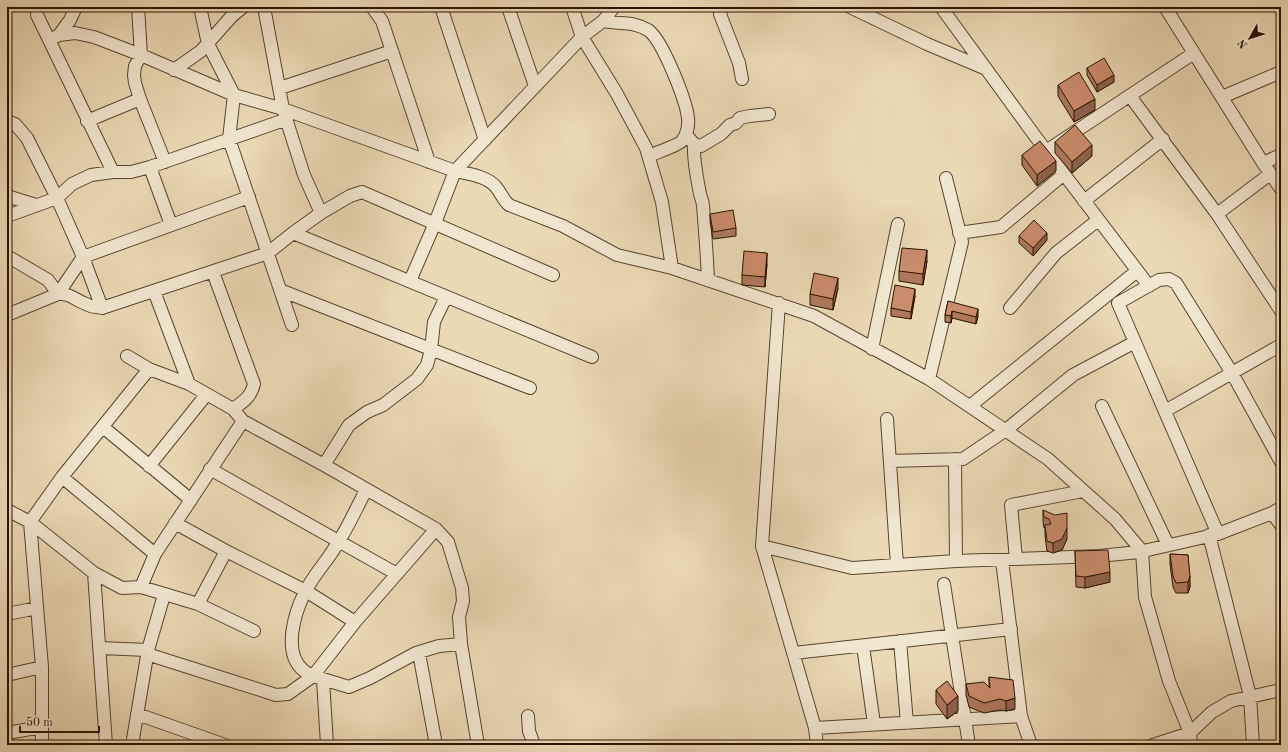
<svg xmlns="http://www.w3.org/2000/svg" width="1288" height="752" viewBox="0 0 1288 752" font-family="'Old Standard TT',serif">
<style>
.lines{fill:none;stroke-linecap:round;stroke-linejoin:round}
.minor-casing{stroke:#58442d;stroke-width:14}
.minor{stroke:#f1e6cf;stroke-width:12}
.wall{fill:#af785d;stroke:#281300}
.shaded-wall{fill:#8e624c;stroke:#281300}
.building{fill:#cb8c6c;stroke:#281300}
</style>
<rect width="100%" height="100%" fill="#ead9b5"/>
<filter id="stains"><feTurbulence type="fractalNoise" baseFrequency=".005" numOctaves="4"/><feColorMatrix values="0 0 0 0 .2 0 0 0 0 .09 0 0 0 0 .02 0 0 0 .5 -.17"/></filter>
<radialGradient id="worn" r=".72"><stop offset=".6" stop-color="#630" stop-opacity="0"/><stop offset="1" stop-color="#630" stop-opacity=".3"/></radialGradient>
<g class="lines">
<defs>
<path id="minor" d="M 138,7 L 141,55 L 135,66 L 134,75 L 135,83 L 140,99 L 165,162
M 200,7 L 208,44 L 234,95 L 283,109 L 455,171 C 468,174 487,176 496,187 C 501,193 503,200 509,205 L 563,226 L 617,255 L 672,268 L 814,316 L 929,379 L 1048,459 L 1115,519 L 1142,551 L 1145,597 L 1169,681 L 1190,733 L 1191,745
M 372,7 L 382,21 L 429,162
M 441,7 L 485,140
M 508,7 L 535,86
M 572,7 L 582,37 L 617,94 L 646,148 L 662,202 L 672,268
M 724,7 L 721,8 L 720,14 L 739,63 L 742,79
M 850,7 L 927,44 L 984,68
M 941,7 L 1035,136 L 1149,286
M 1165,7 L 1263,163 L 1281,189
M 37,15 L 113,172
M 603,21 C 620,25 631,20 648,30 C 662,39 686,100 688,118 C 689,125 687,135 682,141 C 679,145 655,153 649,156
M 59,35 L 70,20 L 76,7
M 49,40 L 59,35 L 75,33 L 94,37 L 141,55 L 234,95 L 229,139 L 292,325
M 174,70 L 201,51 L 231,17 L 243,7
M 280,88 L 392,51
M 1130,96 L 1217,214 L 1281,311
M 1222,97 L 1281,72
M 7,121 L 15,124 L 27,138 L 57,198 L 83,257 L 102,308
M 87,121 L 140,99
M 689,138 L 694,144 L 701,146 L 721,134 L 730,125 L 736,123 L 740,118 L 750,116 L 769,114
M 694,144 C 693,160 697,178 700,194 C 701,198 703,202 703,206 C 705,230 707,255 708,280
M 1046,151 L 1194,53
M 1263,163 L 1281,155
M 150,167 L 171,225
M 7,196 L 36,205
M 1084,201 L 1163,139
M 321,213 L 350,196 L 362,192 L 553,275
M 1217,214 L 1270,174
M 7,216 L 57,198 L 72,184 L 91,175 L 113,172 L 131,172 L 150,167 L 287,119
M 293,233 L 592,357
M 959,233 L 1001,227 L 1064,174
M 7,256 L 48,280 L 58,294 L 83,257 L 249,197
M 213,272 L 254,384 C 251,397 243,402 233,409
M 410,281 L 435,223 L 455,171 L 582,37 L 603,21 L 614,7
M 280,290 L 530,388
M 154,291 L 189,384
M 779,303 L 762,546 L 815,728 L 817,745
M 1010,308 L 1056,253 L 1098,220
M 7,315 L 58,294 C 70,293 75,300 86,304 C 91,307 97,307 102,308 L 268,253 L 293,233 L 321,213 L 304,175 L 283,109 L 264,7
M 872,349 L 898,224
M 127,356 L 149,369 L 189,384 L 233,409 L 243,421 L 324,465 L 436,529 L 448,542 L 462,588 L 463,601 L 459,617 L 461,644 L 439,646 L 416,653 L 370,678 L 349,687 L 313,676 L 288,694 L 276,695 L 147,654
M 929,379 L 962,242 L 946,178
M 970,406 L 1137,271
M 1102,406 L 1168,545
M 1165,411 L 1281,345
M 887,419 L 897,565
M 103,427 L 191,500
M 955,459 L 956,561
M 890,461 L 963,459 L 1006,430 L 1073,375 L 1135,342
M 324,465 L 349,425 L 367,412 L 383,405 L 417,379 L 427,365 L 431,350 L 434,322 L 446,297
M 149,466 L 206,395
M 210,469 L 397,574
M 62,477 L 155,554
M 366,490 C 357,507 349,525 339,541 C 329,559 314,574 305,592 C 295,612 282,652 303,670 C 305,672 309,674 313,676 L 355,622 L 436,529
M 7,510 L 30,522 L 94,573 L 122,588 L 141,587 L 198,604 L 254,631
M 1272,513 L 1281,525
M 175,523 L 226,551 L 306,591 L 355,622
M 1218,534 L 1118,303 L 1159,280 L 1169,279 L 1176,283 L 1232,373 L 1281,462
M 1209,535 L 1250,696 L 1253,745
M 762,546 L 852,568 L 956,561 L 1099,556 L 1139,552 L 1218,534 L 1272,513 L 1281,508
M 1016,559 L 1011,505 L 1083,491
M 1002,560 L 1021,716 L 1031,745
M 94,573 L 106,745
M 944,584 L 969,745
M 141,587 L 155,554 L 243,421
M 198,604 L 226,551
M 7,614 L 37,608
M 900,641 L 907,723
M 461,644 L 478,745
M 863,646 L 874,724
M 100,648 L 148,650
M 419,653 L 436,745
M 794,653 L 1011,629
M 7,675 L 42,667
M 323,680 L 327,745
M 137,714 L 225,745
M 528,716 L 529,731 L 534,745
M 815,728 L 1021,716
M 7,733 L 42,727
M 42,745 L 42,667 L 30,522 L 62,477 L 149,369
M 132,745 L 148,650 L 164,595
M 1153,745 L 1190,733 L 1212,712 L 1231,701 L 1281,690"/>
</defs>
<use href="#minor" class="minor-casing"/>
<use href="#minor" class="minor"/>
</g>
<path class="wall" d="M 1087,68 L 1114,82 L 1097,92 L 1087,75 Z
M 1058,85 L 1095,110 L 1074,122 L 1058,96 Z
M 1055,142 L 1092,156 L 1072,173 L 1055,153 Z
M 1022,155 L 1056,171 L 1037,186 L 1022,165 Z
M 710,214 L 736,228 L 736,236 L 713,239 L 710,221 Z
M 1019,236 L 1047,240 L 1033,256 L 1019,243 Z
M 927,261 L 923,285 L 899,281 L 899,271 Z
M 767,264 L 765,287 L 742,285 L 742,275 Z
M 838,288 L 833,310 L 810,305 L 810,294 Z
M 915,296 L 911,319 L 891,316 L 891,308 Z
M 948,301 L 978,316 L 976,324 L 952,318 L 951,323 L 945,322 L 945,315 Z
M 1043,510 L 1067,539 L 1062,550 L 1053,553 L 1047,551 L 1045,536 L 1045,528 L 1044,528 L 1043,521 Z
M 1075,551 L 1110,582 L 1085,588 L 1076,587 Z
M 1170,554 L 1188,555 L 1190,587 L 1188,593 L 1176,593 L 1173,587 L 1170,564 Z
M 989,677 L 1015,709 L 1006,711 L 1000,710 L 984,713 L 969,707 L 966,695 L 966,684 L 989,687 Z
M 936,690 L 958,711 L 947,719 L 936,704 Z"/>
<path class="shaded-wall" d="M 1114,75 L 1114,82 L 1097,92 L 1097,85 Z
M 1095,99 L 1095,110 L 1074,122 L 1074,111 Z
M 1092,145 L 1092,156 L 1072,173 L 1072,162 Z
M 1056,161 L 1056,171 L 1037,186 L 1037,175 Z
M 1047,233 L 1047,240 L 1033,256 L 1033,248 Z
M 927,250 L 927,261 L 923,285 L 923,274 Z
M 767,253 L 767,264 L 765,287 L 765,277 Z
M 838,278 L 838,288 L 833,310 L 833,299 Z
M 915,289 L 915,296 L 911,319 L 911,312 Z
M 978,309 L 978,316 L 976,324 L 976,317 Z
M 952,311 L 952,318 L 951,323 L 951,316 Z
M 1067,528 L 1067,539 L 1062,550 L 1053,553 L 1053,543 Z
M 1110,572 L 1110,582 L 1085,588 L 1085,577 Z
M 1190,576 L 1190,587 L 1188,593 L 1188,582 Z
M 958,696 L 958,711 L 947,719 L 947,705 Z
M 1015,698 L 1015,709 L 1006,711 L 1006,701 Z"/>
<path class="building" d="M 1104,58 L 1114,75 L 1097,85 L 1087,68 Z
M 1079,72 L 1095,99 L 1074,111 L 1058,85 Z
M 1075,125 L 1092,145 L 1072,162 L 1055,142 Z
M 1040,141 L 1056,161 L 1037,175 L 1022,155 Z
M 733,210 L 736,228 L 713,232 L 710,214 Z
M 1034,220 L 1047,233 L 1033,248 L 1019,236 Z
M 902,248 L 927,250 L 923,274 L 899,271 Z
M 744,251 L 767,253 L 765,277 L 742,275 Z
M 814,273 L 838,278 L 833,299 L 810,294 Z
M 895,285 L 915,289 L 911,312 L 891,308 Z
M 948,301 L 978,309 L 976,317 L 952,311 L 951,316 L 945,315 Z
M 1043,510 L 1055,515 L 1067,513 L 1067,528 L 1062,539 L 1053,543 L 1047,541 L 1045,525 L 1051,524 L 1049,519 L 1044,517 Z
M 1108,550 L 1110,572 L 1085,577 L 1076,576 L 1075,551 Z
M 1170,554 L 1188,555 L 1190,576 L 1188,582 L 1176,583 L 1173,576 Z
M 989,677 L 1013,680 L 1015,698 L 1006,701 L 1000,699 L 984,703 L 969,696 L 966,684 L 984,682 L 990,688 Z
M 947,681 L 958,696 L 947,705 L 936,690 Z"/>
<rect width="1288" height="752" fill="none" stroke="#ead9b5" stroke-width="24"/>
<rect x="8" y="8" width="1272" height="736" fill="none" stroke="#281300" stroke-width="2"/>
<rect x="12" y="12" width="1264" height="728" fill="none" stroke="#281300"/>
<g transform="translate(1250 38) rotate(231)" stroke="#f1e6cf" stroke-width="3" paint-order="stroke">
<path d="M0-3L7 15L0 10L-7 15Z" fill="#281300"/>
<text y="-6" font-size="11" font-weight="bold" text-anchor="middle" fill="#281300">N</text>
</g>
<path d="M20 726v6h79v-6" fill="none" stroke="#281300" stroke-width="2"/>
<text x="26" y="726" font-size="12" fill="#281300" stroke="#f1e6cf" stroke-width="3" paint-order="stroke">50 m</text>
<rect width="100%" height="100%" filter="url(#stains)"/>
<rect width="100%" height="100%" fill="url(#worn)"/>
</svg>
